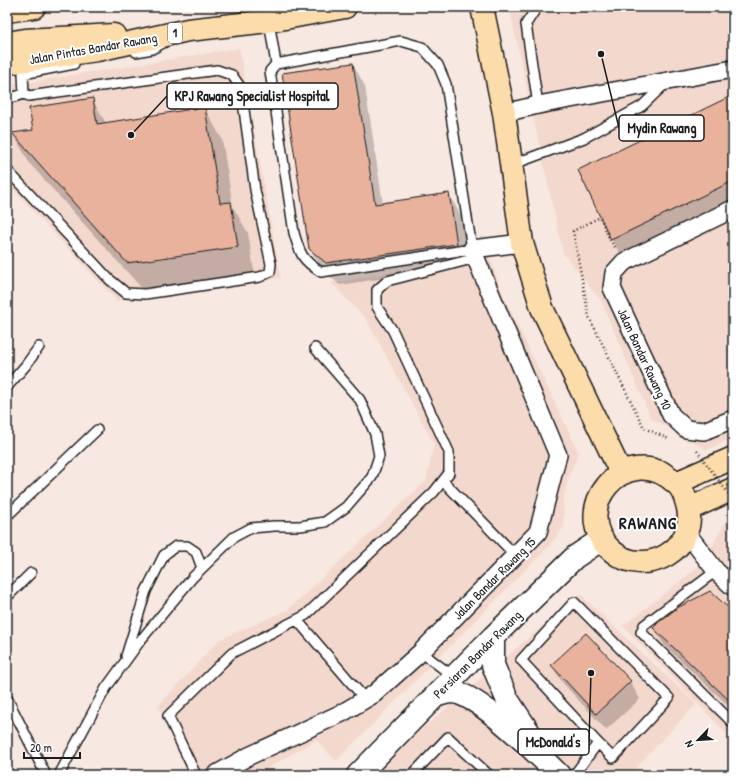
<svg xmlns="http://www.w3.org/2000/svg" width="740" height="782" viewBox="0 0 740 782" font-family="'Patrick Hand',sans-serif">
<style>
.built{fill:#f3d8cd}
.shadow{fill:#0003}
.building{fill:#e8b29d;stroke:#1c1c1c}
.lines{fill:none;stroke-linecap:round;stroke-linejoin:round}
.lane-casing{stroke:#1c1c1c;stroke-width:12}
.street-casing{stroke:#1c1c1c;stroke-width:20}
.secondary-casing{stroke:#1c1c1c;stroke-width:25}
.primary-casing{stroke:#1c1c1c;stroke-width:25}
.path{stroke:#1c1c1c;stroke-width:2.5;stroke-dasharray:1 3;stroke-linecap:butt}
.lane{stroke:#fff;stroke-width:9}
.street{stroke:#fff;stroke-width:17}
.secondary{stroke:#fff;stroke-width:22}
.primary{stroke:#fddcac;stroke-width:22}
.path-bridge{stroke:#1c1c1c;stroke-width:2.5;stroke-dasharray:1 3;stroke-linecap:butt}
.labels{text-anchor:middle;stroke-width:4;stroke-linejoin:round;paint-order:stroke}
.shield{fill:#fff;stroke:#606060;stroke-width:1}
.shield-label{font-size:12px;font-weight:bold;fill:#1c1c1c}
.street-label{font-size:13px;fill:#1c1c1c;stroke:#fff}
.district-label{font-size:17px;font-weight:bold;letter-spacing:1px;fill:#1c1c1c;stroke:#fff}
.leader{fill:none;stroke:#1c1c1c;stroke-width:1.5}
.callout-dot{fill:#1c1c1c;stroke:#fff;stroke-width:1.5}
.callout{fill:#fff;stroke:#1c1c1c;stroke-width:1.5}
.callout-label{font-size:14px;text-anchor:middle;font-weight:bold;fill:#1c1c1c}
</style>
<rect width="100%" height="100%" fill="#f8e8e2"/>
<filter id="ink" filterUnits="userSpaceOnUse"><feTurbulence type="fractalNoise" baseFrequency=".025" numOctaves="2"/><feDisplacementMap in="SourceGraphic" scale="8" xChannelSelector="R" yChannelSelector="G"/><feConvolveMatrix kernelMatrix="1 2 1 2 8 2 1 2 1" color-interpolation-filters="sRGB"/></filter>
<g filter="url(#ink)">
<path class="built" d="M 509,7 L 733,7 L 733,438 L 707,450 L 651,418 L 601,301 L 563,253 Z
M 239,48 L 281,278 L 117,301 L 7,183 L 7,86 Z
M 489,254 L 502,293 L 579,453 L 569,476 L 563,500 L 564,527 L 547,548 L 336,761 L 316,740 L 256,775 L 188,775 L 158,706 L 219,640 L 289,609 L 426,481 L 434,444 L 366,319 L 331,283 Z
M 733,512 L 733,740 L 623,626 L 702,564 L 730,514 Z
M 580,594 L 696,704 L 629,775 L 376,775 L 414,736 Z"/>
<path class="shadow" d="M 353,64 L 365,86 L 383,204 L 449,194 L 461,216 L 469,265 L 340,285 L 323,271 L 310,248 Z
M 92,99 L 106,123 L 205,109 L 222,139 L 233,207 L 248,233 L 255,277 L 146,293 L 30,164 L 13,134 L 34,131 Z
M 733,99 L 733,211 L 626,263 L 612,240 L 579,171 Z
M 733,614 L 733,710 L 664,645 L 654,628 Z
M 585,634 L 630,682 L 640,699 L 606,730 L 562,682 L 552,666 Z"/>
<path class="building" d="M 353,63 L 375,204 L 449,193 L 457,244 L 326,263 L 309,249 L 282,73 Z
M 733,95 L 733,181 L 611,240 L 578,170 Z
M 93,98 L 97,124 L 205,107 L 220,203 L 231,202 L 238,247 L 127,263 L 12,133 L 33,130 L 29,108 Z
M 710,591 L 733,612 L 733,704 L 653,628 L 659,622 L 677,608 Z
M 586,633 L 631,681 L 596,714 L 551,665 Z"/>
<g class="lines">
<defs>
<path id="lane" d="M 537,7 L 526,24 L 538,105
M 269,21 L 276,64
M 401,41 L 422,47 L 438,65 L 446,84 L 472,249 L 321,272 C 302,260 300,254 294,233 L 270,71 L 276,64 Z
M 136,52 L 152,49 L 163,43
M 7,99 L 24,94
M 511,165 L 584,138 L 642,106 L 666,83
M 7,170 L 109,279 L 126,293 L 145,294 L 260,277 L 270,272 L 271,264 L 255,190 L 241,88 L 232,75 L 217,70 L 29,96 L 24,94 L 23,74 L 74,64
M 7,387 L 26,365 L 39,347
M 443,481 L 516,556
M 7,516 L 97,430
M 716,571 L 644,625 L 641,632 L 733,723
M 7,597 L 31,573
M 297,620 L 365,699
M 421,652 L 454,677
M 126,656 L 146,591 L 164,555 L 176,546 L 187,546 L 196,552 L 202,568
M 7,698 L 46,775
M 59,775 L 106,688 L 140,641 L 193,577 L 234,537 L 251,528 L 274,526 L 300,526 L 325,522 L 346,507 L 372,477 L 379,456 L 375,434 L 360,400 L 315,348
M 196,775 L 168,716 L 232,653 L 306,615 L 434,492 L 449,473 L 449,452 L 393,331 L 377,307 L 377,290 L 387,281 L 476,258
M 412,775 L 448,737 L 489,775
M 574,775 L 598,743 L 613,758 L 669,698 L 574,602 L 521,660 L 598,743"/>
<path id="street" d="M 504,113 L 538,105 L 733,69
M 733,209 L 624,262 L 614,273 L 612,288 L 671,415 L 686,429 L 704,431 L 733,419
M 686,532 L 716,571 L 733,587
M 215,775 L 249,756 L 342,713 L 374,694 L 421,652 L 538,532 L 558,455 L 472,249 L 522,243"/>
<path id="secondary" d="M 493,637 L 493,665 L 507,699 L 534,740
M 437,695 C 442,694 448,692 452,692 C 477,693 540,756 559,775
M 358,775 L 493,637 L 575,557 L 602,539"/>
<path id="primary" d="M 482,7 L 504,113 L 522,243 L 542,308 L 621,473
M 7,11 L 34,7
M 7,43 L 25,40 L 114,35
M 7,63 L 97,50 L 188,30 L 269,21 L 345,7
M 661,472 C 666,476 672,479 676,483 C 682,488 685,496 687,504 C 700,548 646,580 612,551 C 566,512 625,437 676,483 L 733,458
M 689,509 L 733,489"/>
</defs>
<use href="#lane" class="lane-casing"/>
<use href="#street" class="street-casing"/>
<use href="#secondary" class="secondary-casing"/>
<use href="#primary" class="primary-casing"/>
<path class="path" d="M 615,247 L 610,240 L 600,217 L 573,231 L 589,317 L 644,428 L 669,439"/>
<use href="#lane" class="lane"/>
<use href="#street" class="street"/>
<use href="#secondary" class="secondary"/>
<use href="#primary" class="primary"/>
<path class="path-bridge" d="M 697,451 L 733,500"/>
</g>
</g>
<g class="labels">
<rect class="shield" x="168" y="23" width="14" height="20" rx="3"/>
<g class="shield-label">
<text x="175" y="37">1</text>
</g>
<g class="street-label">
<text transform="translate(93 48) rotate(-10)" y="5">Jalan Pintas Bandar Rawang</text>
<text transform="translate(645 359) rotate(65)" y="5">Jalan Bandar Rawang 10</text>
<text transform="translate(494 578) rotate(-45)" y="5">Jalan Bandar Rawang 15</text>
<text transform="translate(477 654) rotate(-45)" y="5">Persiaran Bandar Rawang</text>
</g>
<g class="district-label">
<text x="648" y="529">RAWANG</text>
</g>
</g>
<path class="leader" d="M131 135L167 96M601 54L619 128M591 673L589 742"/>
<g class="callout-dot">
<circle cx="131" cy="135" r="4"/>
<circle cx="601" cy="54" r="4"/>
<circle cx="591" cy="673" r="4"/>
</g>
<g class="callout">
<rect x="167" y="83" width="171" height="26" rx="4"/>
<rect x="619" y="115" width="85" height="26" rx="4"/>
<rect x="518" y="729" width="71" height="26" rx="4"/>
</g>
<g class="callout-label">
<text x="252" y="101">KPJ Rawang Specialist Hospital</text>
<text x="662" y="133">Mydin Rawang</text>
<text x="553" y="747">McDonald's</text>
</g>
<rect width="740" height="782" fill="none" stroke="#fff" stroke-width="24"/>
<rect x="12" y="12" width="716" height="758" fill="none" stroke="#1c1c1c" stroke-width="1.5" filter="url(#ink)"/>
<g transform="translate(698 740) rotate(245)" stroke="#ffffff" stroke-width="3" paint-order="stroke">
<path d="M0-3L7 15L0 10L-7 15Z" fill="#1c1c1c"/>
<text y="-6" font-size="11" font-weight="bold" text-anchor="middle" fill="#1c1c1c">N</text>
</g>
<path d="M24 752v6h56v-6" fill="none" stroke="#1c1c1c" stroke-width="2"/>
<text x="30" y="752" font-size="12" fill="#1c1c1c" stroke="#ffffff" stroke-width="3" paint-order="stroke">20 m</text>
</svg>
